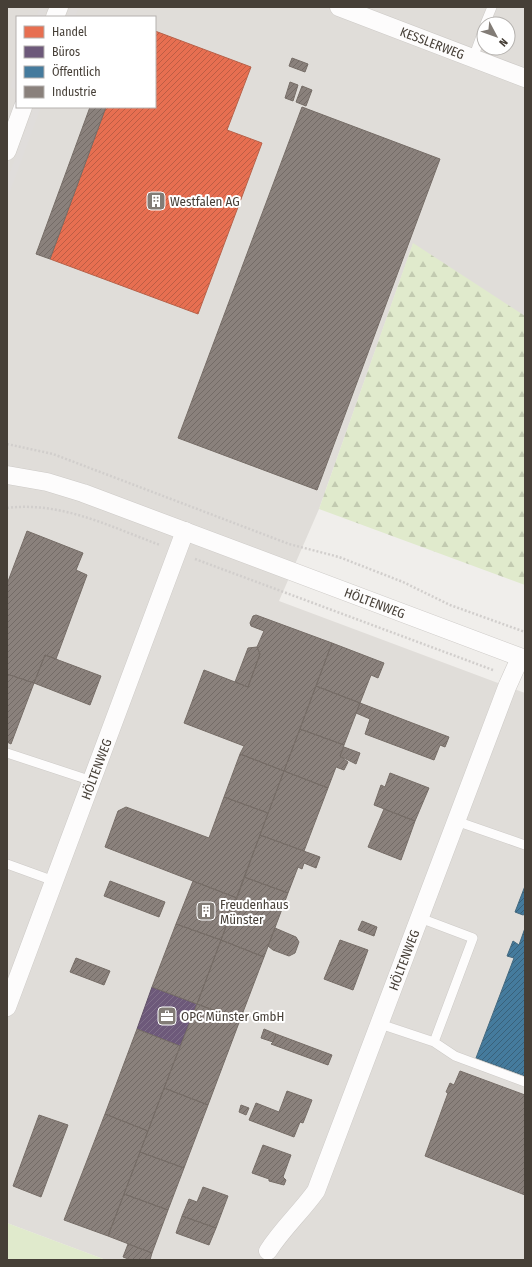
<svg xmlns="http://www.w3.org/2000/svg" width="532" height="1267" viewBox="0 0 532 1267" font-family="'Fira Sans Condensed',sans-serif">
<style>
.industrial{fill:#e0ddd9;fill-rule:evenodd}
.forest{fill:url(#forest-firs)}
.garden{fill:#e0eacc}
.parking{fill:#e0dddb}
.shops{fill:url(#shops-hatch);stroke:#b76149}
.offices{fill:url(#offices-hatch);stroke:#615166}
.public{fill:url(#public-hatch);stroke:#45697e}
.industry{fill:url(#industry-hatch);stroke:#766d67}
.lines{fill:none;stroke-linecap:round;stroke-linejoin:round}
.lane-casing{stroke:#cdcac7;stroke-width:10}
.street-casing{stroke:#cdcac7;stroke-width:19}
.path{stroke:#d1cecc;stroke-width:2.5;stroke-dasharray:2 2;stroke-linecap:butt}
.lane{stroke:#fdfcfc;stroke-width:9}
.street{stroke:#fdfcfc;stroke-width:18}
.labels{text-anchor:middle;stroke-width:4;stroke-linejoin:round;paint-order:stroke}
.street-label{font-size:13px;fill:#463f37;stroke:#fff}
.poi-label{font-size:13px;fill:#463f37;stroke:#fff;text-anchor:start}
</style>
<defs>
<pattern id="forest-firs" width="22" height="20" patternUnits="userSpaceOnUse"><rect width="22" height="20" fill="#e0eacc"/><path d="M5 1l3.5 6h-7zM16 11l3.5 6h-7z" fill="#c2cab0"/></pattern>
<pattern id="shops-hatch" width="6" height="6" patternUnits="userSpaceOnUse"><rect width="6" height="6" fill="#e76f51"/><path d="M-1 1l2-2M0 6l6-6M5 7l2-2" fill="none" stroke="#bd5d44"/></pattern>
<pattern id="offices-hatch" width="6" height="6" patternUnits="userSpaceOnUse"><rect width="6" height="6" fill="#6d597a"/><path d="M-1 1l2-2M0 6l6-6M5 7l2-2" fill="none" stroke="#7f6f89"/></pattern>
<pattern id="public-hatch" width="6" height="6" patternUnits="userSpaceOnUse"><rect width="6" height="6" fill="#457b9d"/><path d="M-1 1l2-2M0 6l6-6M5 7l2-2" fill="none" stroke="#39617a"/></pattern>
<pattern id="industry-hatch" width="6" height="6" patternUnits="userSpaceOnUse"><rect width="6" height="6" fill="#8a817c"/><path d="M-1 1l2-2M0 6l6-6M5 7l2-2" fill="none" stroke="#736b66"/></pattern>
</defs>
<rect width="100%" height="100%" fill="#f0eeeb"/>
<path class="industrial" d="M 7,7 L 525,7 L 525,317 L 413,244 L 319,509 L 279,601 L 525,693 L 525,1260 L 106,1260 L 7,1223 ZM 17,17 L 155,17 L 155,107 L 17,107 ZM 484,24 L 508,24 L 508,48 L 484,48 Z"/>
<path class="forest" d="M 413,243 L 525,316 L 525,585 L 319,509 Z"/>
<path class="garden" d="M 7,1223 L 106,1260 L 7,1260 Z"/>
<path class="parking" d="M 40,7 L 47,7 L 44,17 L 36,17 Z
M 71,7 L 79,7 L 75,17 L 67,17 Z
M 17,68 L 17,88 L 16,90 L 10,87 Z
M 34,107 L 41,107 L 7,200 L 7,180 Z"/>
<path class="shops" d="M 155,31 L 251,67 L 227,130 L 262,143 L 198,314 L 50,259 L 106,107 L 155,107 Z"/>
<path class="offices" d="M 152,987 L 197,1004 L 180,1046 L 137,1029 Z"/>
<path class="public" d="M 525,886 L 525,914 L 523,915 L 515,912 Z
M 525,928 L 525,1076 L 476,1058 L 514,958 L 507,956 L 513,941 L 519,945 Z"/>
<path class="industry" d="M 292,58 L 308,64 L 305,72 L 289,66 Z
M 290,82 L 298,85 L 293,101 L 285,98 Z
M 302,86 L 312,90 L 306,106 L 296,102 Z
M 90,107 L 106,107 L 50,259 L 36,254 Z
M 302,107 L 440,159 L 317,490 L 178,438 Z
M 27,531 L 83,553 L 76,570 L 87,575 L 56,659 L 45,655 L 34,683 L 7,674 L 7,584 Z
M 256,615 L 332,643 L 284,771 L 240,754 L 244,746 L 184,723 L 204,670 L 248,687 L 260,654 L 257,647 L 264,631 L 251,626 L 250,623 L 253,616 Z
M 332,643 L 384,663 L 378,678 L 371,675 L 360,703 L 316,686 Z
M 257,647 L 260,654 L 248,687 L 235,682 L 248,648 Z
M 45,655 L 101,676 L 90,705 L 34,683 Z
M 7,674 L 34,683 L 11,744 L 7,742 Z
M 316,686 L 360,703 L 344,745 L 300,729 Z
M 360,703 L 449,737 L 445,747 L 440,745 L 434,760 L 365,734 L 370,719 L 356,713 Z
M 300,729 L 344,745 L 340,756 L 348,762 L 344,770 L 336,767 L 328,788 L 284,771 Z
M 344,747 L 360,753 L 356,764 L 340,756 Z
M 240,754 L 284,771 L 268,813 L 224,797 Z
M 284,771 L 328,788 L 304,851 L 260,835 Z
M 390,773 L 429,788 L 415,821 L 374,805 L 381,785 L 385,787 Z
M 224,797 L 268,813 L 237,898 L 105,847 L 118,811 L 126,807 L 209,838 Z
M 384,809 L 415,821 L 401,860 L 368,847 Z
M 260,835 L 320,857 L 316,868 L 304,863 L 302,869 L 298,867 L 288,893 L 244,877 Z
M 244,877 L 288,893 L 264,957 L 221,940 Z
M 110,881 L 165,902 L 159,917 L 104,896 Z
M 193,881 L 237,898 L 221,940 L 176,924 Z
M 362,921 L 377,927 L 374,936 L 358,930 Z
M 176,924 L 221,940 L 197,1004 L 152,987 Z
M 275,928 L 296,937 L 299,942 L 295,953 L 289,956 L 273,950 L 268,946 Z
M 221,940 L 264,957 L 240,1020 L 197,1004 Z
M 340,940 L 368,950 L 353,990 L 324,979 Z
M 76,958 L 110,971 L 104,985 L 70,972 Z
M 197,1004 L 240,1020 L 208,1105 L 164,1088 Z
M 137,1029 L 180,1046 L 148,1131 L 105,1114 Z
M 264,1029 L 276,1034 L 273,1042 L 261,1038 Z
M 276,1034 L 332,1055 L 328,1065 L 271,1044 L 273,1042 Z
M 460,1071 L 525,1095 L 525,1195 L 425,1156 L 448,1093 L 446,1092 L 450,1083 L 454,1085 Z
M 164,1088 L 208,1105 L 184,1168 L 140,1152 Z
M 287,1091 L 312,1100 L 303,1123 L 300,1122 L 294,1137 L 249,1120 L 256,1103 L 279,1112 Z
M 241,1105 L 249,1108 L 246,1115 L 239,1112 Z
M 105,1114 L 148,1131 L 108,1236 L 64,1220 Z
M 39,1115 L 68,1125 L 41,1197 L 13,1186 Z
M 263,1145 L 291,1155 L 283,1177 L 286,1180 L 284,1185 L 269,1181 L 269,1179 L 252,1173 Z
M 140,1152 L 184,1168 L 168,1210 L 124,1194 Z
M 203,1187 L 228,1196 L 216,1228 L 182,1216 L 189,1199 L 197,1202 Z
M 124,1194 L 168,1210 L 152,1253 L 108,1236 Z
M 182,1216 L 216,1228 L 209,1245 L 176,1233 Z
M 128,1244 L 152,1253 L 150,1260 L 131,1260 L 123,1257 Z"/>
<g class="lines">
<defs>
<path id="lane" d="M 485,24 L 492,7
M 473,58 L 484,28
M 7,753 L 92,781
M 456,821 L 525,845
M 7,864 L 54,881
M 420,918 L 473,938 L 434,1042
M 380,1024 L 434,1042 L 455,1056 L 525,1082"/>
<g id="street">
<path id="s1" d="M 339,7 L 525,78"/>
<path d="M 55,17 L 59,7"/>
<path d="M 7,151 L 23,107"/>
<path id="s2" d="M 7,475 L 47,482 L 83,493 L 525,659"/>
<path id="s3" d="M 7,1007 L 185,531"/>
<path id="s4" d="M 268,1251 C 282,1229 301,1212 316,1191 L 507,687 L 520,658"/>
</g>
</defs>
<use href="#lane" class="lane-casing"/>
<use href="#street" class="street-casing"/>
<path class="path" d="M 7,444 L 53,454 L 289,544 L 339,557 L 403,582 L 450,605 L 525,632
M 7,508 C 61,501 111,527 160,545
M 195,559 L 493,670"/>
<use href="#lane" class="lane"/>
<use href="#street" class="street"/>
</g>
<defs>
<symbol id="building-square" viewBox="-11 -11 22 22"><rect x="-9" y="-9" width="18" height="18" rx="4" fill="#827c76" stroke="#fff"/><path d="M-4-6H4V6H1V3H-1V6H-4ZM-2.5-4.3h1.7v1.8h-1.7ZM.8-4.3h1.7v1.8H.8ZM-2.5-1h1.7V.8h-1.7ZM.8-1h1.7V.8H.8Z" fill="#fff"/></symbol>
<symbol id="office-square" viewBox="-11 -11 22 22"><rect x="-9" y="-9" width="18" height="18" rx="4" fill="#827c76" stroke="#fff"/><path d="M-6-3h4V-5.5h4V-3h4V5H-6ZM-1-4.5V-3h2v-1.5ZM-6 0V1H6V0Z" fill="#fff"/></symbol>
</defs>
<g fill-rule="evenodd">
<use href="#building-square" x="145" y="190" width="22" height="22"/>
<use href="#building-square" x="195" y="900" width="22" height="22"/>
<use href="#office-square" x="156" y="1005" width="22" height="22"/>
</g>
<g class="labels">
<g class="street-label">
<text dy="5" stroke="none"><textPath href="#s1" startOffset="100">KESSLERWEG</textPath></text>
<text dy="5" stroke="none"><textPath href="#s2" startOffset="390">HÖLTENWEG</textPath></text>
<text dy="5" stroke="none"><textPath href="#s3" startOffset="254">HÖLTENWEG</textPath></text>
<text dy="5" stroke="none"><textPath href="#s4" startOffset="324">HÖLTENWEG</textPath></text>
</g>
<g class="poi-label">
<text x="170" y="206">Westfalen AG</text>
<text x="220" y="909">Freudenhaus<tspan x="220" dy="15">Münster</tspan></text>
<text x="181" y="1021">OPC Münster GmbH</text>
</g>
</g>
<rect width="532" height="1267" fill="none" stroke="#463f37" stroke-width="16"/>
<rect x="16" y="16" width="140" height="92" fill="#ffffff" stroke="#b5b2af"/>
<rect x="24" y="26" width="20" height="12" fill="#e76f51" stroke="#b5b2af"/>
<text x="52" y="36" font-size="12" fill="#463f37">Handel</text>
<rect x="24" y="46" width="20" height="12" fill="#6d597a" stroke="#b5b2af"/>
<text x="52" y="56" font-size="12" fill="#463f37">Büros</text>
<rect x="24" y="66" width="20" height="12" fill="#457b9d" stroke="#b5b2af"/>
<text x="52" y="76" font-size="12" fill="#463f37">Öffentlich</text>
<rect x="24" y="86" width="20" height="12" fill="#8a817c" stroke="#b5b2af"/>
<text x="52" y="96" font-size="12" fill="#463f37">Industrie</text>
<g transform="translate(496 36) rotate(131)"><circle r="19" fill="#ffffff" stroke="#b5b2af"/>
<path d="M0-3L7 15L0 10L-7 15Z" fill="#827c76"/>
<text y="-6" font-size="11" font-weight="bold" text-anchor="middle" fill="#463f37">N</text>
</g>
</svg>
